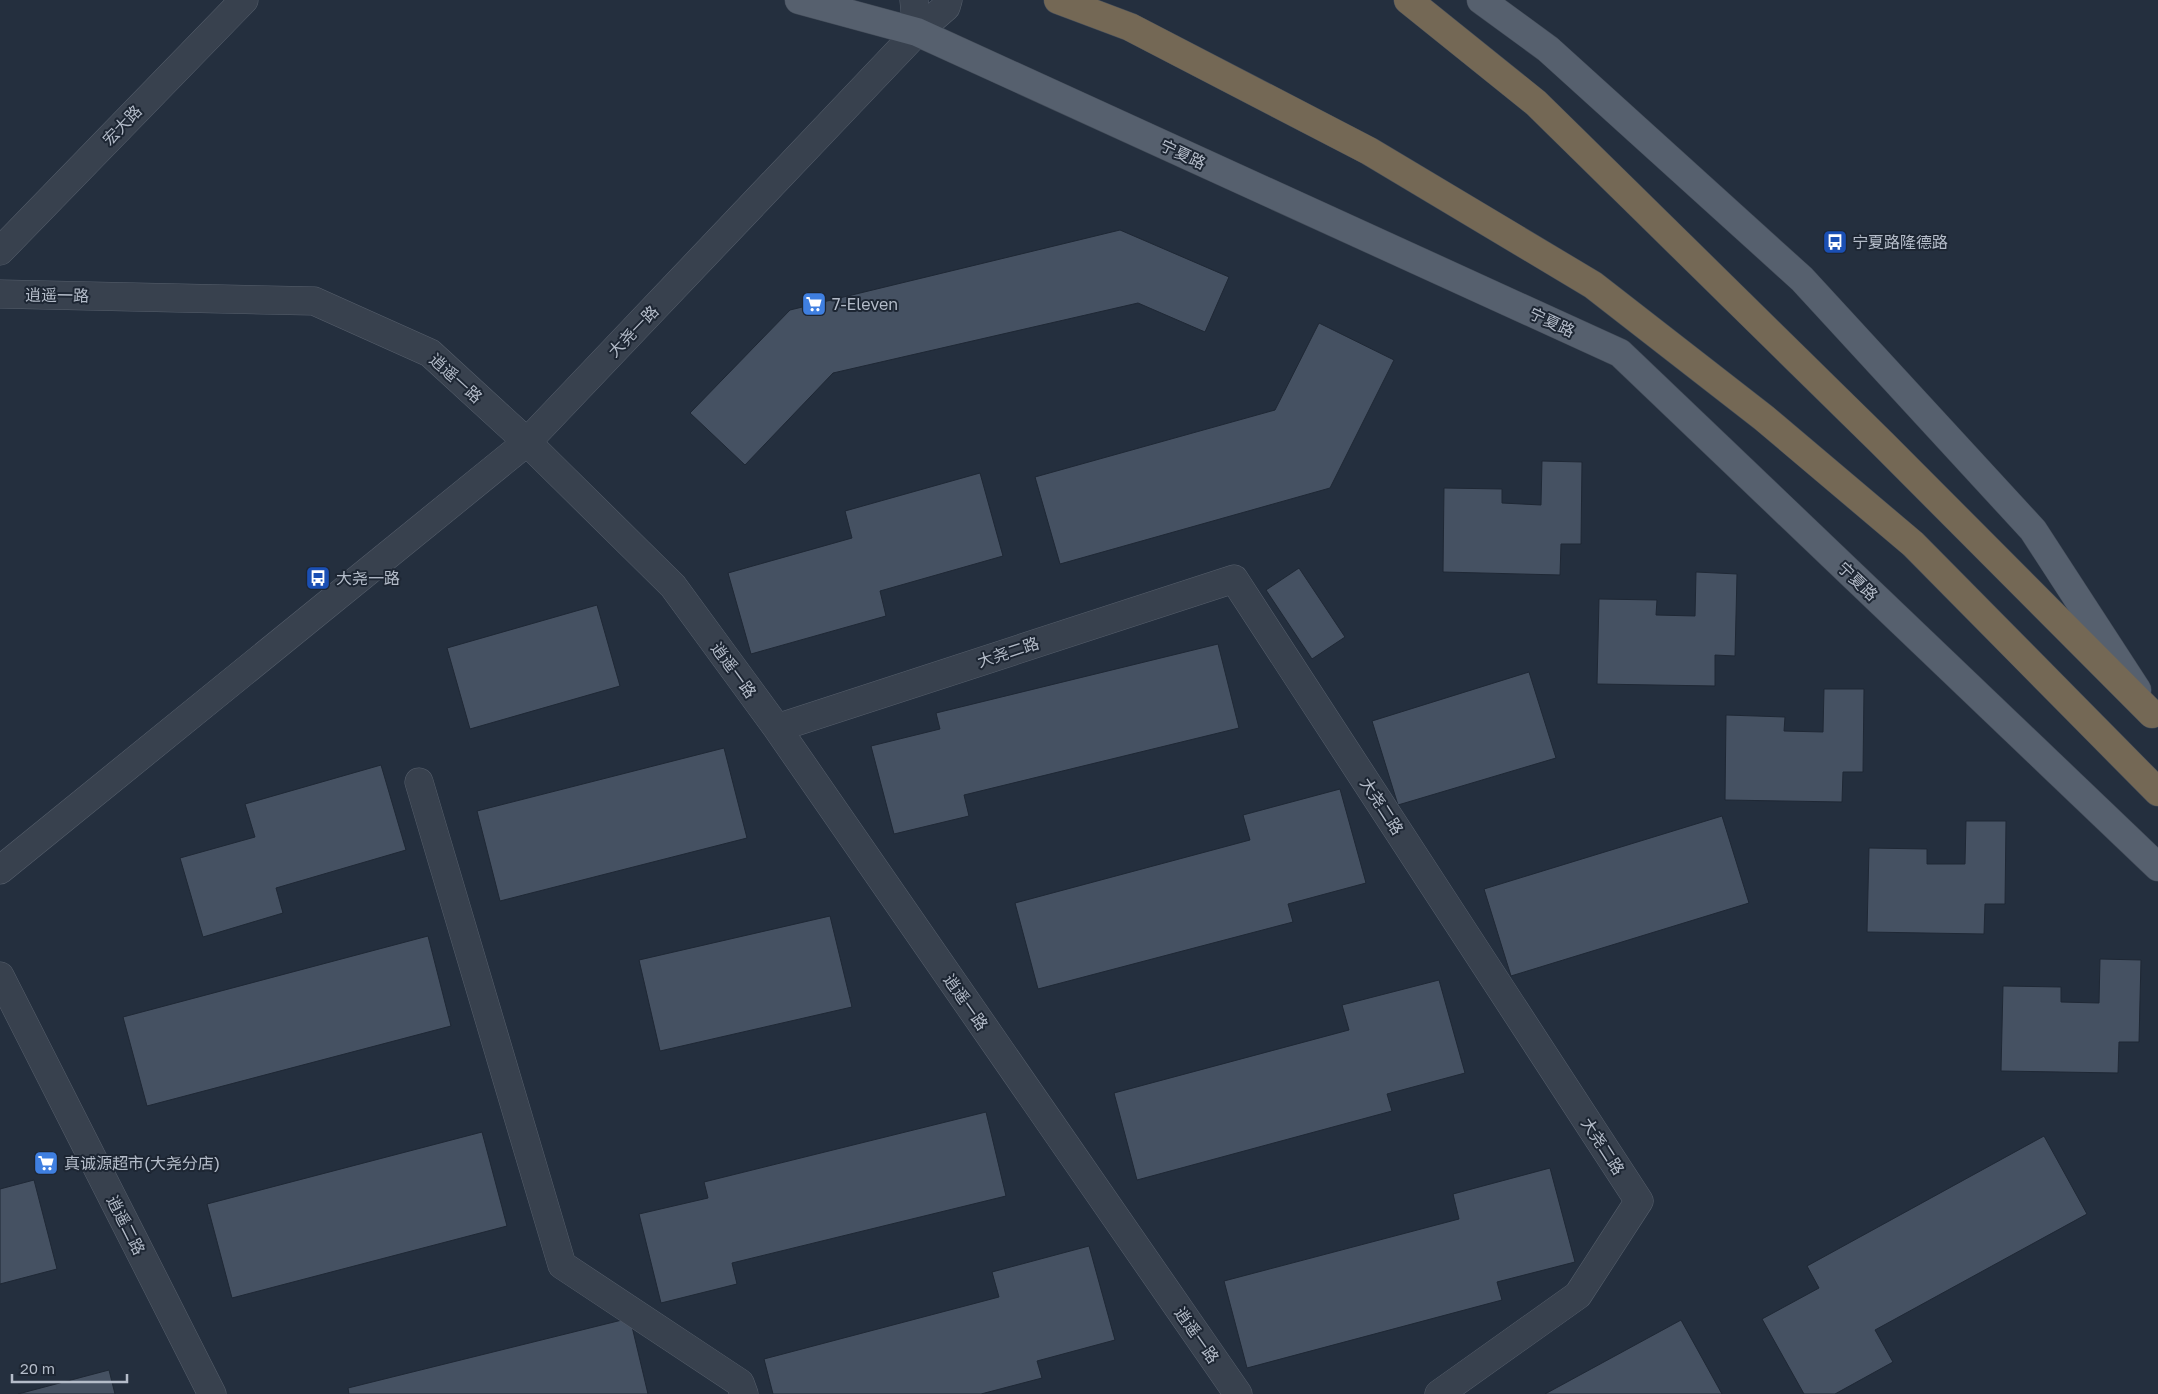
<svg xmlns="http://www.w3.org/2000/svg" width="2158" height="1394" viewBox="0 0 2158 1394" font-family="'Golos Text','Noto Sans SC',sans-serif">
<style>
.building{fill:#455162;stroke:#1f2835}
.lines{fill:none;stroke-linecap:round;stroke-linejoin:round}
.minor-casing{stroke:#565f6c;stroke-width:29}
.major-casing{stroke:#414a57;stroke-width:29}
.highway-casing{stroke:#434c59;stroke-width:29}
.minor{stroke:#38414e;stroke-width:28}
.major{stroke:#56606e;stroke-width:28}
.highway{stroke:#746855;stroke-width:28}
.labels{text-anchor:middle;stroke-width:4;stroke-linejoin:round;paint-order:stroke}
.street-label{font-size:16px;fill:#b4bcc9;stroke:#1d2633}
.poi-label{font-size:16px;fill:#b4bcc9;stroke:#1d2633;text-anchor:start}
</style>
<rect width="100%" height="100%" fill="#242f3e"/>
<path class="building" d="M 1120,230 L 1229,277 L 1205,332 L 1138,303 L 833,373 L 745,465 L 690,413 L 790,310 Z
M 1319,323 L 1394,360 L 1330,488 L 1060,564 L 1035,477 L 1275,410 Z
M 1542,461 L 1582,462 L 1581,544 L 1561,544 L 1560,575 L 1443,572 L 1444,488 L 1502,489 L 1502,503 L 1541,505 Z
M 980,473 L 1003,556 L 880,591 L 886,616 L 751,654 L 728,573 L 852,538 L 845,511 Z
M 1299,568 L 1345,637 L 1312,659 L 1266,590 Z
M 1696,572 L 1737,574 L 1735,656 L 1715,655 L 1715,686 L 1597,684 L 1599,599 L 1657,600 L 1656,615 L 1695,616 Z
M 597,605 L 620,686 L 470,729 L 447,648 Z
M 1218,644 L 1239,728 L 964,795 L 969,816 L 894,834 L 871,746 L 940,729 L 936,713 Z
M 1529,672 L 1556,758 L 1398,805 L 1372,721 Z
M 1824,689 L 1864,689 L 1863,772 L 1843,772 L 1842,802 L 1725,800 L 1726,715 L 1785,717 L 1784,731 L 1823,732 Z
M 724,748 L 747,838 L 500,901 L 477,811 Z
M 381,765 L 406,850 L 276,888 L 283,913 L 203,937 L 180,858 L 255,837 L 245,804 Z
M 1340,789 L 1366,883 L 1288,904 L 1293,922 L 1038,989 L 1015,903 L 1250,840 L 1243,815 Z
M 1722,816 L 1749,903 L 1511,976 L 1484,889 Z
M 1966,821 L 2006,821 L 2005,904 L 1985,904 L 1984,934 L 1867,932 L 1869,848 L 1927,849 L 1927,864 L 1965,864 Z
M 830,916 L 852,1007 L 660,1051 L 639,960 Z
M 428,936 L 451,1026 L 147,1106 L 123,1017 Z
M 2100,959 L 2141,960 L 2139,1042 L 2119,1042 L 2118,1073 L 2001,1071 L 2003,986 L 2061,987 L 2061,1002 L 2099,1003 Z
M 1439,980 L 1465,1073 L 1387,1094 L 1392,1111 L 1137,1180 L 1114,1093 L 1349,1030 L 1342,1005 Z
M 986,1112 L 1006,1196 L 732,1263 L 737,1284 L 661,1303 L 639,1214 L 708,1198 L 704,1182 Z
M 482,1132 L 507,1226 L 232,1298 L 207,1204 Z
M 2044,1136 L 2087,1214 L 1875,1330 L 1893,1362 L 1835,1394 L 1804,1394 L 1762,1319 L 1819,1288 L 1807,1266 Z
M 1550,1168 L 1575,1262 L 1497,1282 L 1502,1300 L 1247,1368 L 1224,1281 L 1459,1219 L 1453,1194 Z
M 34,1180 L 57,1269 L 0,1284 L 0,1189 Z
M 1089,1246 L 1115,1340 L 1037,1361 L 1042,1378 L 981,1394 L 773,1394 L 764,1359 L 999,1297 L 992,1272 Z
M 630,1318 L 648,1394 L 349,1394 L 348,1388 Z
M 1681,1320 L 1722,1394 L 1545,1394 Z
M 109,1370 L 115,1394 L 18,1394 Z"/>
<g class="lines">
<defs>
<path id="minor" d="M 914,0 L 917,32
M 0,251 L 244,0
M 0,294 L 314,301 L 430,353 L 527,442 L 673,586 L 777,728 L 1238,1394
M 777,728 L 1234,579 L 1639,1201 L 1578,1295 L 1439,1394
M 419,782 L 562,1265 L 740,1383 L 744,1394
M 0,870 L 527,442 L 917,32 L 946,7 L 948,0
M 0,976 L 212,1394"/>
<path id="major" d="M 799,0 L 917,32 L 1620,353 L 2158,867
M 1481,0 L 1548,49 L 1802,279 L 2033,530 L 2137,690"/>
<path id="highway" d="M 1058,0 L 1130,27 L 1369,151 L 1593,285 L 1764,418 L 1913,544 L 2158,792
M 1408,0 L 1536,103 L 1882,443 L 2152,714"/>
</defs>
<use href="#minor" class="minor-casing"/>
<use href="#major" class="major-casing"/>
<use href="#highway" class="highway-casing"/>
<use href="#minor" class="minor"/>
<use href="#major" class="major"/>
<use href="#highway" class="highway"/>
</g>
<defs>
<symbol id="bus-square" viewBox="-11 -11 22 22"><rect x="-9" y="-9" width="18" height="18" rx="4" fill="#1a4fb4" stroke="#1d2633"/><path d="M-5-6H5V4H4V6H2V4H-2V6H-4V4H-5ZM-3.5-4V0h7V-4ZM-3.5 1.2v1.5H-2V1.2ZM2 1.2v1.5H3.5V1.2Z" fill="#fff"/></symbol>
<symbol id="supermarket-square" viewBox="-11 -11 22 22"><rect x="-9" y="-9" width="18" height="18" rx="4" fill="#3f7fe0" stroke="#1d2633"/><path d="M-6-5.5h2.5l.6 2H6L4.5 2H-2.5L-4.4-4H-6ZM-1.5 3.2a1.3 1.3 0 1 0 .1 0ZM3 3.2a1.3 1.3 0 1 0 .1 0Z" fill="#fff"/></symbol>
</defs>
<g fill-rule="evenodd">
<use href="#bus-square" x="1821" y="228" width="28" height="28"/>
<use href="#supermarket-square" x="800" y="290" width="28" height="28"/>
<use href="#bus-square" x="304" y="564" width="28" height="28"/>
<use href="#supermarket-square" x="32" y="1149" width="28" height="28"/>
</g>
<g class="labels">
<g class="street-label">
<text transform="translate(122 125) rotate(-46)" y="6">宏大路</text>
<text transform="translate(1183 154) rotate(25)" y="6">宁夏路</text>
<text transform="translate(57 295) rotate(1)" y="6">逍遥一路</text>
<text transform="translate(1552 322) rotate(25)" y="6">宁夏路</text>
<text transform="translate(633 331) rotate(-46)" y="6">大尧一路</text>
<text transform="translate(456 378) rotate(42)" y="6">逍遥一路</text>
<text transform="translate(1858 581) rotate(44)" y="6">宁夏路</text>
<text transform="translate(1008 652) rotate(-18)" y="6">大尧二路</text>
<text transform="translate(734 670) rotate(54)" y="6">逍遥一路</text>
<text transform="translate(1382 806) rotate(57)" y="6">大尧二路</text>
<text transform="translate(966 1002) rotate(55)" y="6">逍遥一路</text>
<text transform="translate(1603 1146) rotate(57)" y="6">大尧二路</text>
<text transform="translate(126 1225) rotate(63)" y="6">逍遥二路</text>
<text transform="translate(1197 1335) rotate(55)" y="6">逍遥一路</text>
</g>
<g class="poi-label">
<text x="1852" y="248">宁夏路隆德路</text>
<text x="832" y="310">7-Eleven</text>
<text x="336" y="584">大尧一路</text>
<text x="64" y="1169">真诚源超市(大尧分店)</text>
</g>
</g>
<path d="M12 1374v8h115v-8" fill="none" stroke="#b4bcc9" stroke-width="2.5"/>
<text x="20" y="1374" font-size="15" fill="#b4bcc9" stroke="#1d2633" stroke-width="4" paint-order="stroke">20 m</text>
</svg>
